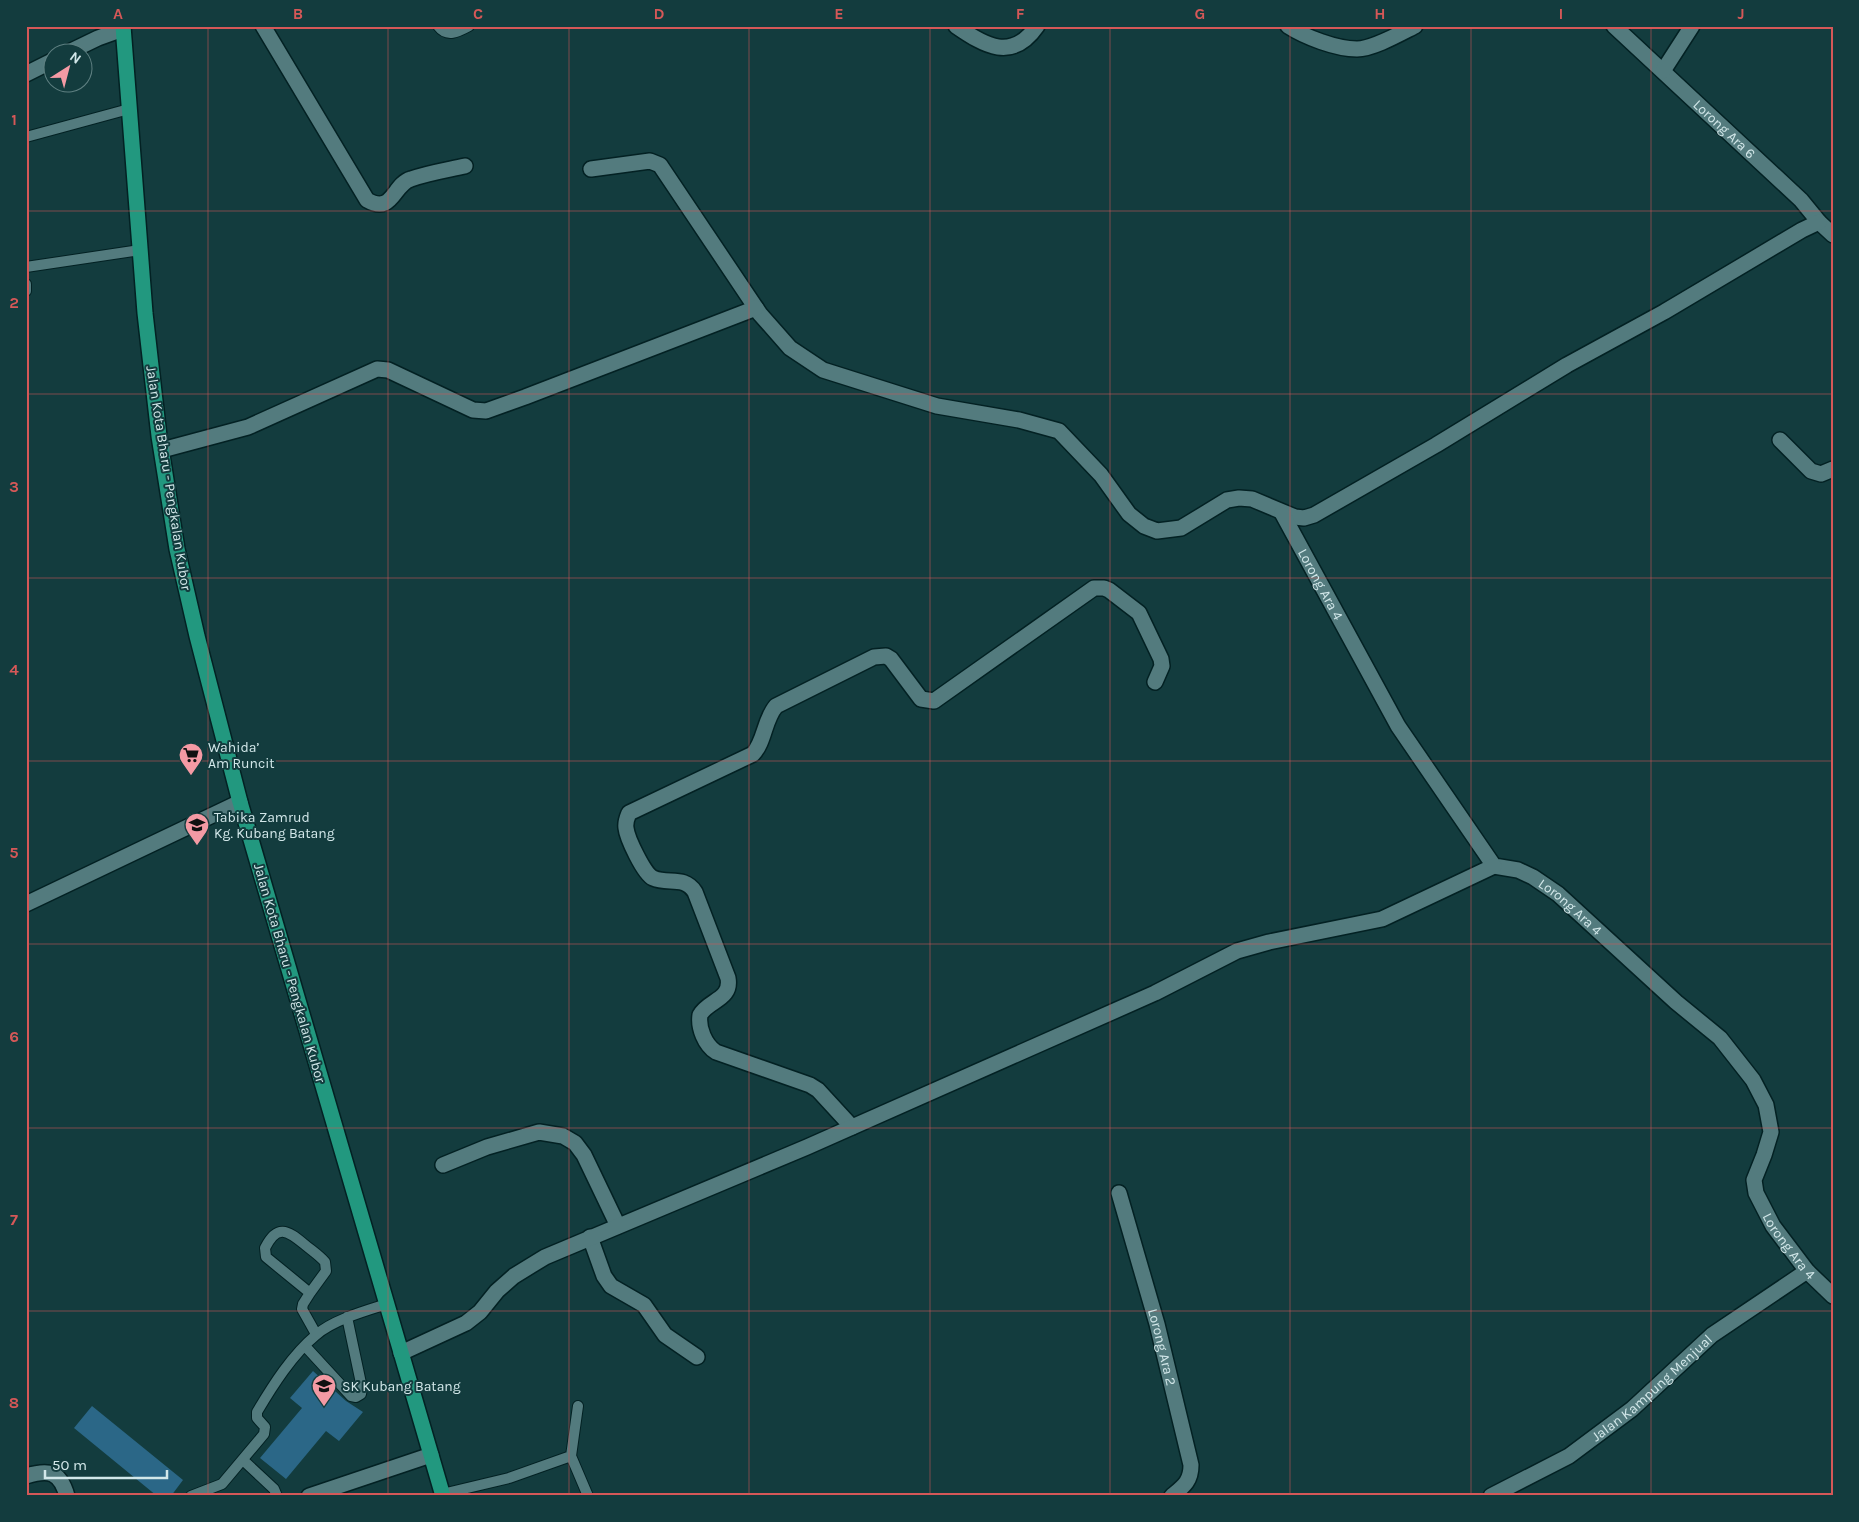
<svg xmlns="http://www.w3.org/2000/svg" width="1859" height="1522" viewBox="0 0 1859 1522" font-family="Karla,sans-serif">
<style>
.building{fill:#2b6787}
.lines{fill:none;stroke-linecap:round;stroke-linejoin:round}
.service-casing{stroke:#032123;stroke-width:12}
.minor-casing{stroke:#032123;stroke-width:18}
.primary-casing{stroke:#032123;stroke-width:18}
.service{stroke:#537b7e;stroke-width:10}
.minor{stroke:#537b7e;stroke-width:15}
.primary{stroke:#22987f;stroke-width:15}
.grid{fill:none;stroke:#d55858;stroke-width:1;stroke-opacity:0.55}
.labels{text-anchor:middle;stroke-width:4;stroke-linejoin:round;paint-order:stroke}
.street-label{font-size:14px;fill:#d2e7e9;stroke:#133c3e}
.poi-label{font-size:14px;fill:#d2e7e9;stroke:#133c3e;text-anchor:start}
.neatline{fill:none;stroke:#d55858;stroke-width:2}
.grid-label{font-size:16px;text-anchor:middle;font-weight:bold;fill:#d55858}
</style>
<rect width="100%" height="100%" fill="#133c3e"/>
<path class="building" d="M 313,1371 L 346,1401 L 363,1412 L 339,1441 L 326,1431 L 286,1479 L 260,1458 L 302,1408 L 290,1398 Z
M 92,1406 L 183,1480 L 171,1496 L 157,1496 L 74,1428 Z"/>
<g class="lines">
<defs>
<path id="service" d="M 438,26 C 447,38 458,32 469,26
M 26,137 L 129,109
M 26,267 L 140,250
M 26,284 L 26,291
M 310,1293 L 326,1271 L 325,1262 C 319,1255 311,1250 304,1244 C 287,1230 277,1224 265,1248 L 266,1257 L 310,1293 L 303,1304 L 302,1309 L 316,1334
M 305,1346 L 351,1396 L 356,1397 L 361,1394 L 362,1388 L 347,1317
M 578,1406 L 571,1456 L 588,1496
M 243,1460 L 274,1489 L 277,1496
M 442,1494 L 509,1478 L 571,1456
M 191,1496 L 222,1484 L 264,1434 L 265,1427 L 257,1418 L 257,1412 C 273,1385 292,1355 316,1335 C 333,1320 365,1311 387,1304"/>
<g id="minor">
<path d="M 263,26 L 367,200 C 393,215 393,184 411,179 C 428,173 447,170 465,166"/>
<path d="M 956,26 C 985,46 1012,62 1037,26"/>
<path d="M 1288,26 C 1305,37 1336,49 1357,49 C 1373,49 1401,33 1415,26"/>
<path id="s1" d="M 1614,26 L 1801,200 L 1819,222 L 1833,235"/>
<path d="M 69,52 L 98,38 L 123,29"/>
<path d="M 1663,71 L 1692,26"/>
<path d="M 26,74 L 52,61"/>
<path d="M 591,169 L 650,161 L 660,165 L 760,314 L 790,348 L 823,370 L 937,406 L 1019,420 L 1059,431 L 1101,475 L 1129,514 L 1144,526 L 1157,531 L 1181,528 L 1227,500 L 1239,498 L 1252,499 L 1295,517 L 1304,518 L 1314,515 L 1436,445 L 1567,365 L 1664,312 L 1802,230 L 1819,222"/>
<path d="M 1780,440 L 1811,471 L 1821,474 L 1833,469"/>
<path d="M 162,450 L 248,427 L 377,369 L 388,370 L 473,410 L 486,411 L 525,397 L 756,308"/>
<path id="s2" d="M 1282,513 L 1398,726 L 1494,866 L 1518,870 L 1533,877 L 1558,894 L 1676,1002 L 1720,1038 L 1753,1080 L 1766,1105 L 1771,1132 L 1764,1155 L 1754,1180 L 1756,1193 L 1773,1226 L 1807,1271 L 1833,1296"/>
<path d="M 26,904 L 240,802"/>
<path d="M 852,1127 L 818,1090 L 810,1085 L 716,1052 C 705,1045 698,1028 700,1015 C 708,1000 732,1000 728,978 L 695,892 C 684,875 668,885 653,878 C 644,874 627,838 626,828 C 625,822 627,818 629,813 L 753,754 C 765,741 764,720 776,706 L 874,657 L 886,656 L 891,659 L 921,699 L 934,701 L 1094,588 L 1104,588 L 1109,590 L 1139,613 L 1161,659 L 1162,666 L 1155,682"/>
<path d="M 443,1165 L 487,1147 L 539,1132 L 563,1136 L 575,1143 L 584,1155 L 618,1226"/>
<path id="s3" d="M 1119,1193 L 1157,1324 L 1191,1465 C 1191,1481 1184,1486 1172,1496"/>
<path d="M 590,1237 L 604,1276 L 611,1286 L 644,1305 L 665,1335 L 697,1357"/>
<path d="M 401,1353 L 466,1323 L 480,1312 L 497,1291 L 514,1276 L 545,1257 L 807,1147 L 1155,993 L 1237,951 L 1269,942 L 1382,919 L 1494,866"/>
<path d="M 26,1476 C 49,1469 60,1471 67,1496"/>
<path d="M 309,1496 L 431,1455"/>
<path id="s4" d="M 1491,1496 L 1569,1456 L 1632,1409 L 1712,1335 L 1807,1271"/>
</g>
<path id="primary" d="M 123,26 L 145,313 L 159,436 L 177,549 L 197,636 L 240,802 L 443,1496"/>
</defs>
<use href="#service" class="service-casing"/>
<use href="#minor" class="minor-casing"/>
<use href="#primary" class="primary-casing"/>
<use href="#service" class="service"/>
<use href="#minor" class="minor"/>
<use href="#primary" class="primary"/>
</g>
<path class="grid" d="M 208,26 L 208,1496M 388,26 L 388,1496M 569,26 L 569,1496M 749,26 L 749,1496M 930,26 L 930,1496M 1110,26 L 1110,1496M 1290,26 L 1290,1496M 1471,26 L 1471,1496M 1651,26 L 1651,1496M 26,211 L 1833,211M 26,394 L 1833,394M 26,578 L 1833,578M 26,761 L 1833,761M 26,944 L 1833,944M 26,1128 L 1833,1128M 26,1311 L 1833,1311"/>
<defs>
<symbol id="supermarket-pin" viewBox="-11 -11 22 30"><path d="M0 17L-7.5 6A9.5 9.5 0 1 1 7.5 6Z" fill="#f49aa4" stroke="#133c3e"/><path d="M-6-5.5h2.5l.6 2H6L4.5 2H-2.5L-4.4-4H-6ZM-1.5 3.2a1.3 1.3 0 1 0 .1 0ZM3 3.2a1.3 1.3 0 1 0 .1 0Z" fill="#111"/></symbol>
<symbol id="school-pin" viewBox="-11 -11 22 30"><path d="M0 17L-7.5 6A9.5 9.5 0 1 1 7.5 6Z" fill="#f49aa4" stroke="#133c3e"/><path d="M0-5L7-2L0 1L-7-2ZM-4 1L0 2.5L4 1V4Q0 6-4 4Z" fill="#111"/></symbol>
</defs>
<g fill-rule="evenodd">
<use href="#supermarket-pin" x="177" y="741" width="28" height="38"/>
<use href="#school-pin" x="183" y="811" width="28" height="38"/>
<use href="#school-pin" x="310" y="1372" width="28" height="38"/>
</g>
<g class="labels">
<g class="street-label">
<text dy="5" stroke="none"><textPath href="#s1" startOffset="151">Lorong Ara 6</textPath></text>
<text transform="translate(169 478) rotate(81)" y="5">Jalan Kota Bharu - Pengkalan Kubor</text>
<text dy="5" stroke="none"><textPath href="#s2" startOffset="81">Lorong Ara 4</textPath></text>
<text dy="5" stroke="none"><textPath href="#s2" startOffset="501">Lorong Ara 4</textPath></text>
<text transform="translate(290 973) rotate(74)" y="5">Jalan Kota Bharu - Pengkalan Kubor</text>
<text dy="5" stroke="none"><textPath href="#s2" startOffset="936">Lorong Ara 4</textPath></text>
<text dy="5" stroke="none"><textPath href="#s3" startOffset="160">Lorong Ara 2</textPath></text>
<text dy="5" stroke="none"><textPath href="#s4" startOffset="195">Jalan Kampung Menjual</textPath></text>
</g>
<g class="poi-label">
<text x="208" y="752">Wahida’<tspan x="208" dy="16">Am Runcit</tspan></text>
<text x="214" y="822">Tabika Zamrud<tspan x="214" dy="16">Kg. Kubang Batang</tspan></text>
<text x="342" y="1391">SK Kubang Batang</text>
</g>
</g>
<rect width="1859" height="1522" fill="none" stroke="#133c3e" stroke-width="55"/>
<g transform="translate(68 68) rotate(36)"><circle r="24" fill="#133c3e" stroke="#5f8082"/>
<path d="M0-4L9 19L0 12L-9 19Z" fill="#f49aa4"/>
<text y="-8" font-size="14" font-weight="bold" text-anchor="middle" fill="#d2e7e9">N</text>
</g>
<path d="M45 1470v8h122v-8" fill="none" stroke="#d2e7e9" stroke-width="2.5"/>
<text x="52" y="1470" font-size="15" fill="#d2e7e9" stroke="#133c3e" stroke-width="4" paint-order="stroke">50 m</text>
<rect x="28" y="28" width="1804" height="1466" class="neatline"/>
<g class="grid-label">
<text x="118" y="19">A</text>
<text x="298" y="19">B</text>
<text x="478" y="19">C</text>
<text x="659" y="19">D</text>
<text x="839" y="19">E</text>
<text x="1020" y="19">F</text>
<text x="1200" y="19">G</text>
<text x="1380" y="19">H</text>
<text x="1561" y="19">I</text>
<text x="1741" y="19">J</text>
<text x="14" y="125">1</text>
<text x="14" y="308">2</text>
<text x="14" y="492">3</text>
<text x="14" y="675">4</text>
<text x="14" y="858">5</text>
<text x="14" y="1042">6</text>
<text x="14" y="1225">7</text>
<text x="14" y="1408">8</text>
</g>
</svg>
